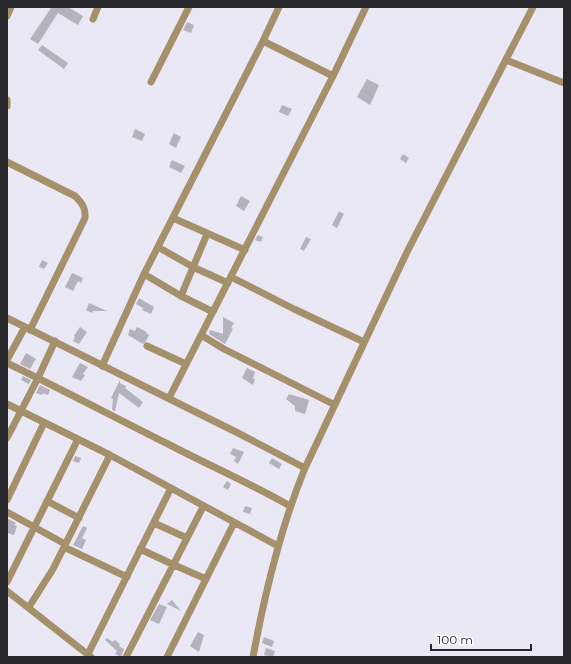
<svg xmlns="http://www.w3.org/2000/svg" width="571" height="664" viewBox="0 0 571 664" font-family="Montserrat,sans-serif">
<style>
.building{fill:#b4b2bd}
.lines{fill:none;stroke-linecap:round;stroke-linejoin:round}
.street{stroke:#a4906a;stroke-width:7}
</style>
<rect width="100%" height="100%" fill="#eae8f4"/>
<path class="building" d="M 48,7 L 68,7 L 83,16 L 78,25 L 58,13 L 38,44 L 30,39 L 51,8 Z
M 187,22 L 194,25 L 191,33 L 183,30 Z
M 42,45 L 68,63 L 64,69 L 38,50 Z
M 367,79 L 379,85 L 370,105 L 357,97 Z
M 282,105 L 292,109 L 288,116 L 279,112 Z
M 135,129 L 145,134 L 142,141 L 132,137 Z
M 174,133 L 181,137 L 176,148 L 169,144 Z
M 403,154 L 409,158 L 406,163 L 400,159 Z
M 172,160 L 185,166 L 181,173 L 169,167 Z
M 241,196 L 250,201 L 244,211 L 236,206 Z
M 339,211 L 344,214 L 337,228 L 332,225 Z
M 258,235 L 263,237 L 261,242 L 255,240 Z
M 306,237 L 311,239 L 304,251 L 300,249 Z
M 42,260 L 48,263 L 44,269 L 39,267 Z
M 72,273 L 83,278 L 81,283 L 78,281 L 73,291 L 65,287 Z
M 139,298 L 154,307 L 151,314 L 142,310 L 143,308 L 136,304 Z
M 89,303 L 107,311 L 93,311 L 92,313 L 86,310 Z
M 223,317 L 234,323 L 231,328 L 233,329 L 225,344 L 209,334 L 210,330 L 223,334 Z
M 80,327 L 87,332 L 79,344 L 73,341 L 75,337 L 74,336 Z
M 137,327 L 147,332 L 146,333 L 149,335 L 146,341 L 143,344 L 128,335 L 130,329 L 135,331 Z
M 26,353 L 36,359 L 30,369 L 20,364 Z
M 80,363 L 88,367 L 83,374 L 85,375 L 81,381 L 72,377 Z
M 247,368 L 255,372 L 253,379 L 255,379 L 253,385 L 242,378 Z
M 23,376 L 31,380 L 27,388 L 29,384 L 21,380 Z
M 120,380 L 120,383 L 126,386 L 125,388 L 143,402 L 139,408 L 119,393 L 115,411 L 112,410 L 113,399 L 111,398 Z
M 40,385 L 50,390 L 48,395 L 43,393 L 42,395 L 36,393 Z
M 289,394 L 309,400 L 305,414 L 295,411 L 295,406 L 286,399 Z
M 233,448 L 244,452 L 238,464 L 234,461 L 236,457 L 230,454 Z
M 75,456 L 81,458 L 79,463 L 73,461 Z
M 272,458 L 282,464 L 279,469 L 269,463 Z
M 227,481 L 231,484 L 228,490 L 223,487 Z
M 245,506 L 252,508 L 250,514 L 243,512 Z
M 7,518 L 16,523 L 14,525 L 17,526 L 14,535 L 7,533 Z
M 83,526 L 87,528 L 82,538 L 86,540 L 82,549 L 73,545 Z
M 172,600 L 181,611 L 167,604 Z
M 159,604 L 167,607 L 159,624 L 150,620 Z
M 198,632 L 204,635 L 199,652 L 190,646 Z
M 264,637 L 274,641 L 272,647 L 262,643 Z
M 107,638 L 113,642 L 115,640 L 120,644 L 119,646 L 124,649 L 121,657 L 115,654 L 117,651 L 105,640 Z
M 266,648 L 275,651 L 273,657 L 264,655 Z"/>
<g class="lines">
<path class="street" d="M 7,16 L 11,7
M 93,19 L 98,7
M 263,41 L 333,76
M 506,60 L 564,83
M 151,82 L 189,7
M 7,100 L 7,106
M 7,162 L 75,196 C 82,203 86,208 85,218 L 30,330
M 173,218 L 245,250
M 158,247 L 193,267 L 228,283
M 144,274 L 181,296 L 213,312
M 231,277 L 294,309 L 364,342
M 181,296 L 207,234
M 7,318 L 238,433 L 305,468
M 201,335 L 224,349 L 335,405
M 147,346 L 186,364
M 7,360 L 25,327
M 7,363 C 61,389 114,417 168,444 C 208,465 250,483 290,506
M 102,366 L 144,274 L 263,41 L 279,7
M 169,398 L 333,76 L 366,7
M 7,404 L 110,455 L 278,546
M 7,438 L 38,378 L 55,341
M 7,500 L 44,423
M 47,501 L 79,518
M 7,512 L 65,544
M 154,523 L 187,538
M 64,547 L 127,577
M 140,549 L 172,564 L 206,579
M 7,582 L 78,439
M 7,591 L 91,657
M 29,607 L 53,569 L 110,455
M 88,654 L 171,488
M 126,657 L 203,507
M 167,657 L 234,523
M 253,657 C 265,592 280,529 305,468 L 407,252 L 533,7"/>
</g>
<rect width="571" height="664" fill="none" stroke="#28272b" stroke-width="16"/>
<path d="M431 644v6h100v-6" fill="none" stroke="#28272b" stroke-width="2"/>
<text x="437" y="644" font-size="12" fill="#28272b" stroke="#ffffff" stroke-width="3" paint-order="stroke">100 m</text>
</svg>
